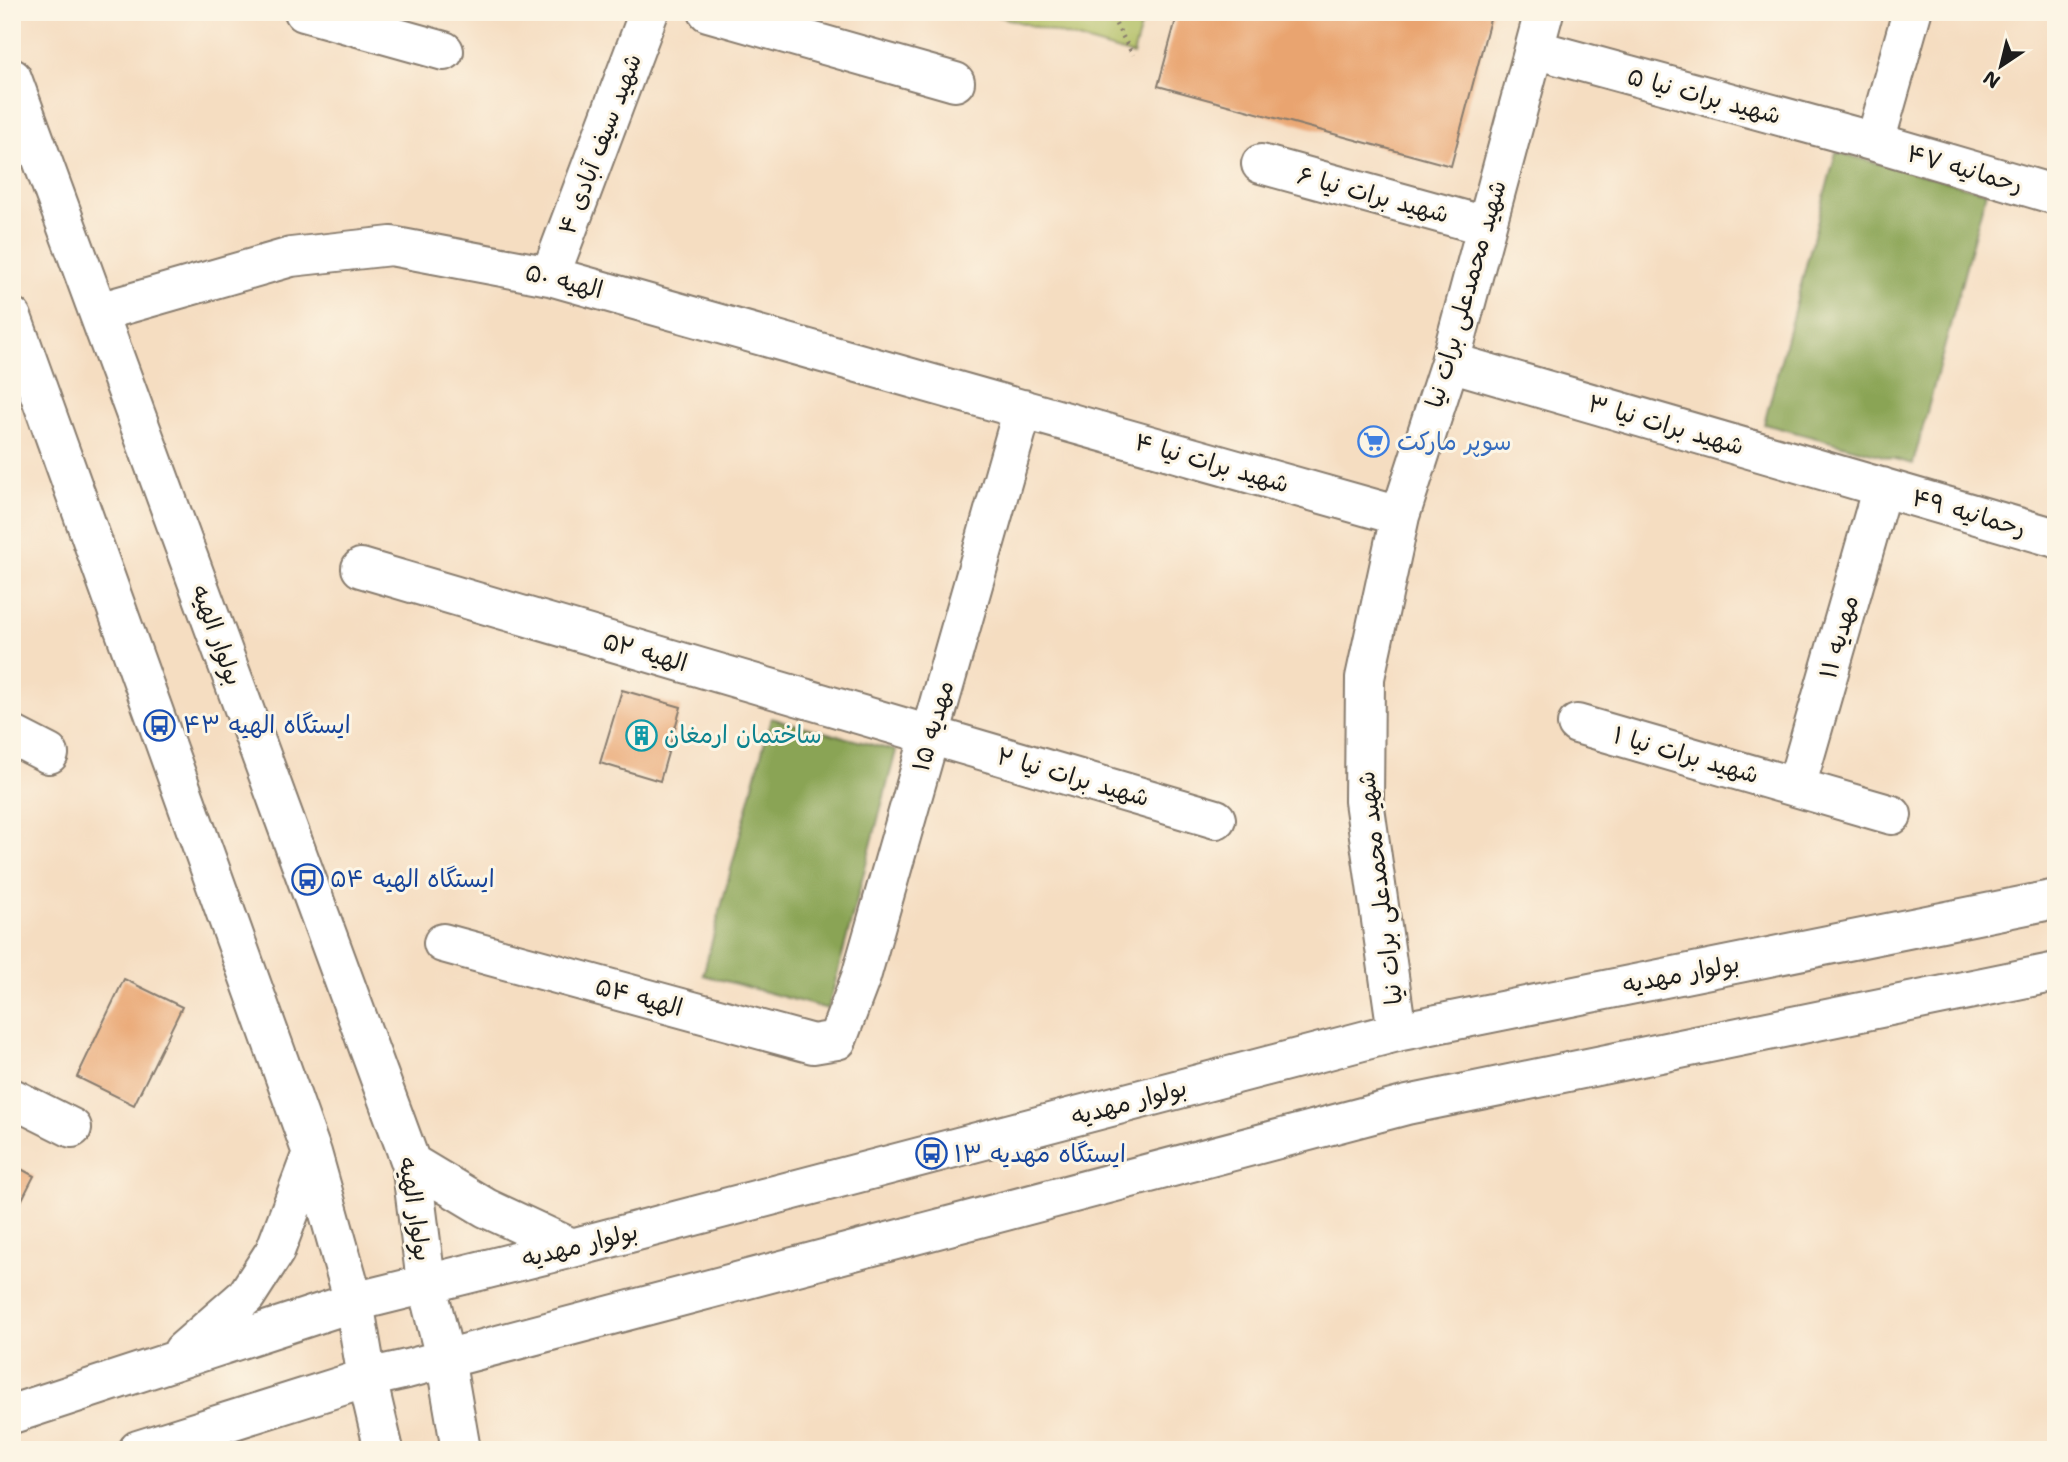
<svg xmlns="http://www.w3.org/2000/svg" width="2068" height="1462" viewBox="0 0 2068 1462" font-family="'Shantell Sans','Playpen Sans Arabic',sans-serif">
<style>
.green{fill:#aebc5e;stroke:#656c3d;stroke-width:2}
.forest{fill:#8aa455;stroke:#536038;stroke-width:2}
.building{fill:#e9a470}
.lines{fill:none;stroke-linecap:round;stroke-linejoin:round}
.minor-casing{stroke:#887c6e;stroke-width:42}
.tertiary-casing{stroke:#887c6e;stroke-width:42}
.secondary-casing{stroke:#887c6e;stroke-width:42}
.path{stroke:#887c6e;stroke-width:4.5;stroke-dasharray:2 5;stroke-linecap:butt}
.minor{stroke:#fff;stroke-width:38}
.tertiary{stroke:#fff;stroke-width:38}
.secondary{stroke:#fff;stroke-width:38}
.labels{text-anchor:middle;stroke-width:6;stroke-linejoin:round;paint-order:stroke}
.street-label{font-size:24px;fill:#1c1c1c;stroke:#fcf5e5}
.shop-label{font-size:24px;fill:#366cbe;stroke:#fcf5e5;text-anchor:start}
.transit-label{font-size:24px;fill:#164399;stroke:#fcf5e5;text-anchor:start}
.culture-label{font-size:24px;fill:#0d838f;stroke:#fcf5e5;text-anchor:start}
</style>
<rect width="100%" height="100%" fill="#fcf5e5"/>
<filter id="ink" filterUnits="userSpaceOnUse"><feTurbulence type="fractalNoise" baseFrequency=".0143" numOctaves="2"/><feDisplacementMap in="SourceGraphic" scale="14" xChannelSelector="R" yChannelSelector="G"/><feConvolveMatrix kernelMatrix="1 2 1 2 8 2 1 2 1" color-interpolation-filters="sRGB"/></filter>
<filter id="wash" filterUnits="userSpaceOnUse"><feTurbulence type="fractalNoise" baseFrequency=".00686" numOctaves="4" result="noise"/><feDisplacementMap in="SourceGraphic" scale="28" xChannelSelector="R" yChannelSelector="G"/><feGaussianBlur stdDeviation="1.57" result="paint"/><feColorMatrix in="noise" values="0 0 0 0 0 0 0 0 0 0 0 0 0 0 0 0 0 1.4 0 .05"/><feComposite in="paint" operator="in"/></filter>
<g filter="url(#wash)">
<rect width="100%" height="100%" fill="#f5ddc1"/>
<path class="green" d="M 984,12 L 1145,12 L 1133,55 Z"/>
<path class="forest" d="M 1836,152 L 1986,192 L 1913,464 L 1764,424 Z
M 771,718 L 896,751 L 828,1009 L 703,975 Z"/>
<g id="blocks">
<path class="building" d="M 1178,12 L 1492,12 L 1451,166 L 1158,86 Z
M 622,690 L 681,707 L 660,781 L 600,763 Z
M 124,979 L 182,1007 L 134,1105 L 77,1077 Z
M 12,1164 L 34,1176 L 12,1219 Z"/>
</g>
</g>
<g filter="url(#ink)">
<use href="#blocks" fill-opacity="0" stroke="#887c6e" stroke-width="2"/>
<g class="lines">
<defs>
<path id="minor" d="M 304,12 L 444,51
M 708,12 L 955,82
M 1534,49 L 1875,142 L 2056,195
M 1875,142 L 1912,12
M 1261,164 L 1486,226
M 550,276 L 649,12
M 99,312 L 291,257 L 391,246 L 550,276 L 1400,516
M 1450,362 L 2056,538
M 361,568 L 1216,819
M 1577,724 L 1892,815
M 12,735 L 49,754
M 1796,787 L 1882,487
M 443,943 L 813,1044 L 837,1040 L 861,977 L 1023,409
M 1397,1032 L 1364,801 L 1365,678 L 1400,516 L 1450,362 L 1544,12
M 12,1098 L 72,1128"/>
<path id="tertiary" d="M 445,1358 L 461,1450
M 367,1378 L 384,1450"/>
<path id="secondary" d="M 12,78 L 411,1163 L 426,1282 L 445,1358
M 12,317 L 312,1153 L 354,1302 L 367,1378
M 411,1163 L 486,1208 L 572,1248
M 183,1351 L 246,1296 L 275,1251 L 312,1153
M 12,1414 L 354,1302 L 572,1248 L 1397,1032 L 2056,899
M 138,1450 L 367,1378 L 407,1369 L 1407,1105 L 2056,972"/>
</defs>
<use href="#minor" class="minor-casing"/>
<use href="#tertiary" class="tertiary-casing"/>
<use href="#secondary" class="secondary-casing"/>
<path class="path" d="M 1109,12 L 1133,55"/>
<use href="#minor" class="minor"/>
<use href="#tertiary" class="tertiary"/>
<use href="#secondary" class="secondary"/>
</g>
</g>
<defs>
<symbol id="supermarket-ring" viewBox="-11 -11 22 22"><circle r="9.5" fill="#fcf5e5" stroke="#3f7fe0" stroke-width="1.5"/><path d="M-6-5.5h2.5l.6 2H6L4.5 2H-2.5L-4.4-4H-6ZM-1.5 3.2a1.3 1.3 0 1 0 .1 0ZM3 3.2a1.3 1.3 0 1 0 .1 0Z" fill="#3f7fe0"/></symbol>
<symbol id="bus-ring" viewBox="-11 -11 22 22"><circle r="9.5" fill="#fcf5e5" stroke="#1a4fb4" stroke-width="1.5"/><path d="M-5-6H5V4H4V6H2V4H-2V6H-4V4H-5ZM-3.5-4V0h7V-4ZM-3.5 1.2v1.5H-2V1.2ZM2 1.2v1.5H3.5V1.2Z" fill="#1a4fb4"/></symbol>
<symbol id="building-ring" viewBox="-11 -11 22 22"><circle r="9.5" fill="#fcf5e5" stroke="#0f9aa8" stroke-width="1.5"/><path d="M-4-6H4V6H1V3H-1V6H-4ZM-2.5-4.3h1.7v1.8h-1.7ZM.8-4.3h1.7v1.8H.8ZM-2.5-1h1.7V.8h-1.7ZM.8-1h1.7V.8H.8Z" fill="#0f9aa8"/></symbol>
</defs>
<g fill-rule="evenodd">
<use href="#supermarket-ring" x="1356" y="424" width="35" height="35"/>
<use href="#bus-ring" x="142" y="708" width="35" height="35"/>
<use href="#building-ring" x="624" y="718" width="35" height="35"/>
<use href="#bus-ring" x="290" y="862" width="35" height="35"/>
<use href="#bus-ring" x="914" y="1136" width="35" height="35"/>
</g>
<g class="labels">
<g class="street-label">
<text transform="translate(1704 96) rotate(15)" y="8">شهید برات نیا ۵</text>
<text transform="translate(600 144) rotate(-69)" y="8">شهید سیف آبادی ۴</text>
<text transform="translate(1965 169) rotate(16)" y="8">رحمانیه ۴۷</text>
<text transform="translate(1373 195) rotate(15)" y="8">شهید برات نیا ۶</text>
<text transform="translate(564 281) rotate(14)" y="8">الهیه ۵۰</text>
<text transform="translate(1466 294) rotate(-74)" y="8">شهید محمدعلی برات نیا</text>
<text transform="translate(1666 425) rotate(16)" y="8">شهید برات نیا ۳</text>
<text transform="translate(1212 463) rotate(16)" y="8">شهید برات نیا ۴</text>
<text transform="translate(1969 513) rotate(16)" y="8">رحمانیه ۴۹</text>
<text transform="translate(217 635) rotate(70)" y="8">بولوار الهیه</text>
<text transform="translate(1839 637) rotate(-74)" y="8">مهدیه ۱۱</text>
<text transform="translate(645 652) rotate(16)" y="8">الهیه ۵۲</text>
<text transform="translate(933 726) rotate(-74)" y="8">مهدیه ۱۵</text>
<text transform="translate(1686 755) rotate(16)" y="8">شهید برات نیا ۱</text>
<text transform="translate(1073 777) rotate(16)" y="8">شهید برات نیا ۲</text>
<text transform="translate(1380 888) rotate(-97)" y="8">شهید محمدعلی برات نیا</text>
<text transform="translate(1681 974) rotate(-11)" y="8">بولوار مهدیه</text>
<text transform="translate(639 997) rotate(15)" y="8">الهیه ۵۴</text>
<text transform="translate(1129 1102) rotate(-15)" y="8">بولوار مهدیه</text>
<text transform="translate(415 1209) rotate(81)" y="8">بولوار الهیه</text>
<text transform="translate(580 1245) rotate(-14)" y="8">بولوار مهدیه</text>
</g>
<g class="shop-label">
<text x="1397" y="450">سوپر مارکت</text>
</g>
<g class="transit-label">
<text x="183" y="733">ایستگاه الهیه ۴۳</text>
<text x="330" y="887">ایستگاه الهیه ۵۴</text>
<text x="954" y="1162">ایستگاه مهدیه ۱۳</text>
</g>
<g class="culture-label">
<text x="664" y="743">ساختمان ارمغان</text>
</g>
</g>
<rect width="2068" height="1462" fill="none" stroke="#fcf5e5" stroke-width="42"/>
<g transform="translate(2001 66) rotate(215)" stroke="#fcf5e5" stroke-width="5" paint-order="stroke">
<path d="M0-5L12 26L0 18L-12 26Z" fill="#1c1c1c"/>
<text y="-10" font-size="19" font-weight="bold" text-anchor="middle" fill="#1c1c1c">N</text>
</g>
</svg>
